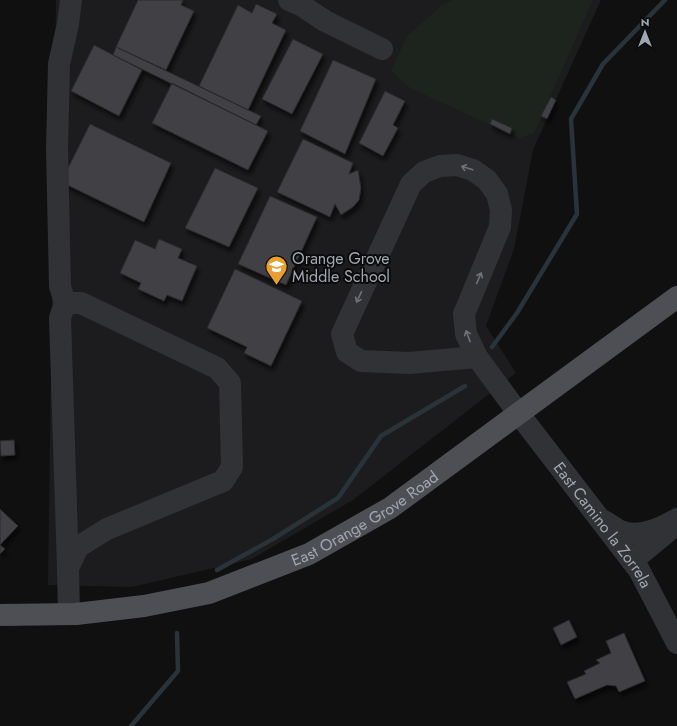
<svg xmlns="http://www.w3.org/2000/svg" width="677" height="726" viewBox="0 0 677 726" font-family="Jost,sans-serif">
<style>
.built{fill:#1c1c1e}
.garden{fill:#1c241d}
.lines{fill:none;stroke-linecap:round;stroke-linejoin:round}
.stream{stroke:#2a3339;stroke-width:4.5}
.building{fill:#3f4044;stroke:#2a2a2d;filter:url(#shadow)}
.minor{stroke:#313236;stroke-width:22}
.major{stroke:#4d4f55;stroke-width:22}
.oneway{stroke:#6f727a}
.labels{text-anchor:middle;stroke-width:4;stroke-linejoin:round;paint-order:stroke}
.poi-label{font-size:16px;fill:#a1a7b2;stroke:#0b0b0c;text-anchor:start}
.street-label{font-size:16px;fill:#a1a7b2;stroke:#0b0b0c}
</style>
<defs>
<filter id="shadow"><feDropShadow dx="2.5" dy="4.5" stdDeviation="2" flood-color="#0009"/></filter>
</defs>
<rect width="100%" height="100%" fill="#101011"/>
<path class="built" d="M 56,0 L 601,0 L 533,150 L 514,249 L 486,326 L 516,373 L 353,500 L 252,559 L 132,587 L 48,585 Z"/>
<path class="garden" d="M 453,0 L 593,0 L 534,133 L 519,138 L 410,88 L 391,71 L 407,36 L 441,6 Z"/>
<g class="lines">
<path class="stream" d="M 492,347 L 517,313 L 577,214 L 571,119 L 603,64 L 665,0
M 217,570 L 273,539 L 338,498 L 381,436 L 465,386
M 131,726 L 178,671 L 177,633"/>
</g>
<path class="building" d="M 138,0 L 183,0 L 181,5 L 194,11 L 166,70 L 116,47 Z
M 256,4 L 277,14 L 272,23 L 286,30 L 248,110 L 199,86 L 238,5 L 252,13 Z
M 293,39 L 323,54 L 292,114 L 262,99 Z
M 94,45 L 142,70 L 119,116 L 71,91 Z
M 116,47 L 261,116 L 256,125 L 113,55 Z
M 333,60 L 376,79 L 345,154 L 300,131 Z
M 172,83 L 268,131 L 248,170 L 152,123 Z
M 385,91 L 405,101 L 393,125 L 398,128 L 383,156 L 359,143 Z
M 551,97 L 556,100 L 547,119 L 541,116 Z
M 492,119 L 512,128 L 510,134 L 490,124 Z
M 90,124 L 171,163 L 144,222 L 61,182 Z
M 303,139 L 353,163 L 349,174 L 358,170 L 361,188 L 359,200 L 353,207 L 341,215 L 335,204 L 330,217 L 277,192 Z
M 215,168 L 258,188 L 229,247 L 185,228 Z
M 270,196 L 317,217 L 286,285 L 238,264 Z
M 159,239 L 182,249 L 178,258 L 197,266 L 182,301 L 167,295 L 164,301 L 138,289 L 141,283 L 120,273 L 135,240 L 155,249 Z
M 235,269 L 302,301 L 271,366 L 244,353 L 247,347 L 207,328 Z
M 14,440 L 15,455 L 1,456 L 0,441 Z
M 0,509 L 18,526 L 0,545 Z
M 0,545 L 5,549 L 0,554 Z
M 569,620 L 577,637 L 561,645 L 553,628 Z
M 624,633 L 645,681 L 619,692 L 616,686 L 607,685 L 575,699 L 567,682 L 586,674 L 584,671 L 600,663 L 596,660 L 611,653 L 606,641 Z"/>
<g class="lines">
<g class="minor">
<path d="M 289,0 L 301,5 L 325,21 L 382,49"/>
<path d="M 65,303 L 81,303 L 217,368 L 230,383 L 232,467 L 223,481 L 107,529 L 78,547 L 68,568 L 60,318 Z"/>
<path d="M 65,303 L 60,286 L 59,241 L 57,149 L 59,64 L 68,24 L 71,0"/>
<path id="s1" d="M 477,357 L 409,363 L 361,361 L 347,352 L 342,334 L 411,184 L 424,172 L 440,166 L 457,165 L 473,170 L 487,180 L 497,194 L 501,210 L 500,227 L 464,314 L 466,334 L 477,357 L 519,414 L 639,570 L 677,643"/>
<path d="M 604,521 C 609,524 615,528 620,531 C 639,539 661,528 677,519"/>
<path d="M 632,561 L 667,532 L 672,526"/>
<path d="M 68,568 L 69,614"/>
</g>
<path class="major" id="s2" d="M 0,615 L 76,614 L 144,606 L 209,593 L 309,554 L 390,508 L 677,297"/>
</g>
<defs><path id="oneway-shaft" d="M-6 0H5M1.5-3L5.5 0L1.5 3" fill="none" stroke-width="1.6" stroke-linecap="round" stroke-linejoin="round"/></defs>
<g class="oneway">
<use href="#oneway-shaft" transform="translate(467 168) rotate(-163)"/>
<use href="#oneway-shaft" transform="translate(479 278) rotate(-67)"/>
<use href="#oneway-shaft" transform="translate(359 297) rotate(115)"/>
<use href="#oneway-shaft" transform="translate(468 336) rotate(-110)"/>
</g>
<defs>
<symbol id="school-pin" viewBox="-11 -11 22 30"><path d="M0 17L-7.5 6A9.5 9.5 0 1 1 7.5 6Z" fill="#eb9d2d" stroke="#0b0b0c"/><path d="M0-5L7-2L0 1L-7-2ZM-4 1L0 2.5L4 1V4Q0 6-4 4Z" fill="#fff"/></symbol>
</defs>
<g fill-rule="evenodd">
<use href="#school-pin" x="264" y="254" width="25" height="34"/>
</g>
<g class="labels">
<g class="poi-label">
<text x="292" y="264">Orange Grove<tspan x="292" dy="18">Middle School</tspan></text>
</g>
<g class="street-label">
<text dy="6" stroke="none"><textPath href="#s2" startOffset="384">East Orange Grove Road</textPath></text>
<text dy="6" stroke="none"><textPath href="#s1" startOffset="803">East Camino la Zorrela</textPath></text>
</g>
</g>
<g transform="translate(645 32)" stroke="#0b0b0c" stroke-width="3" paint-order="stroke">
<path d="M0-3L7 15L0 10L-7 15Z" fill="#a1a7b2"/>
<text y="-6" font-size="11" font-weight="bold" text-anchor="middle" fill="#a1a7b2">N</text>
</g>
</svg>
